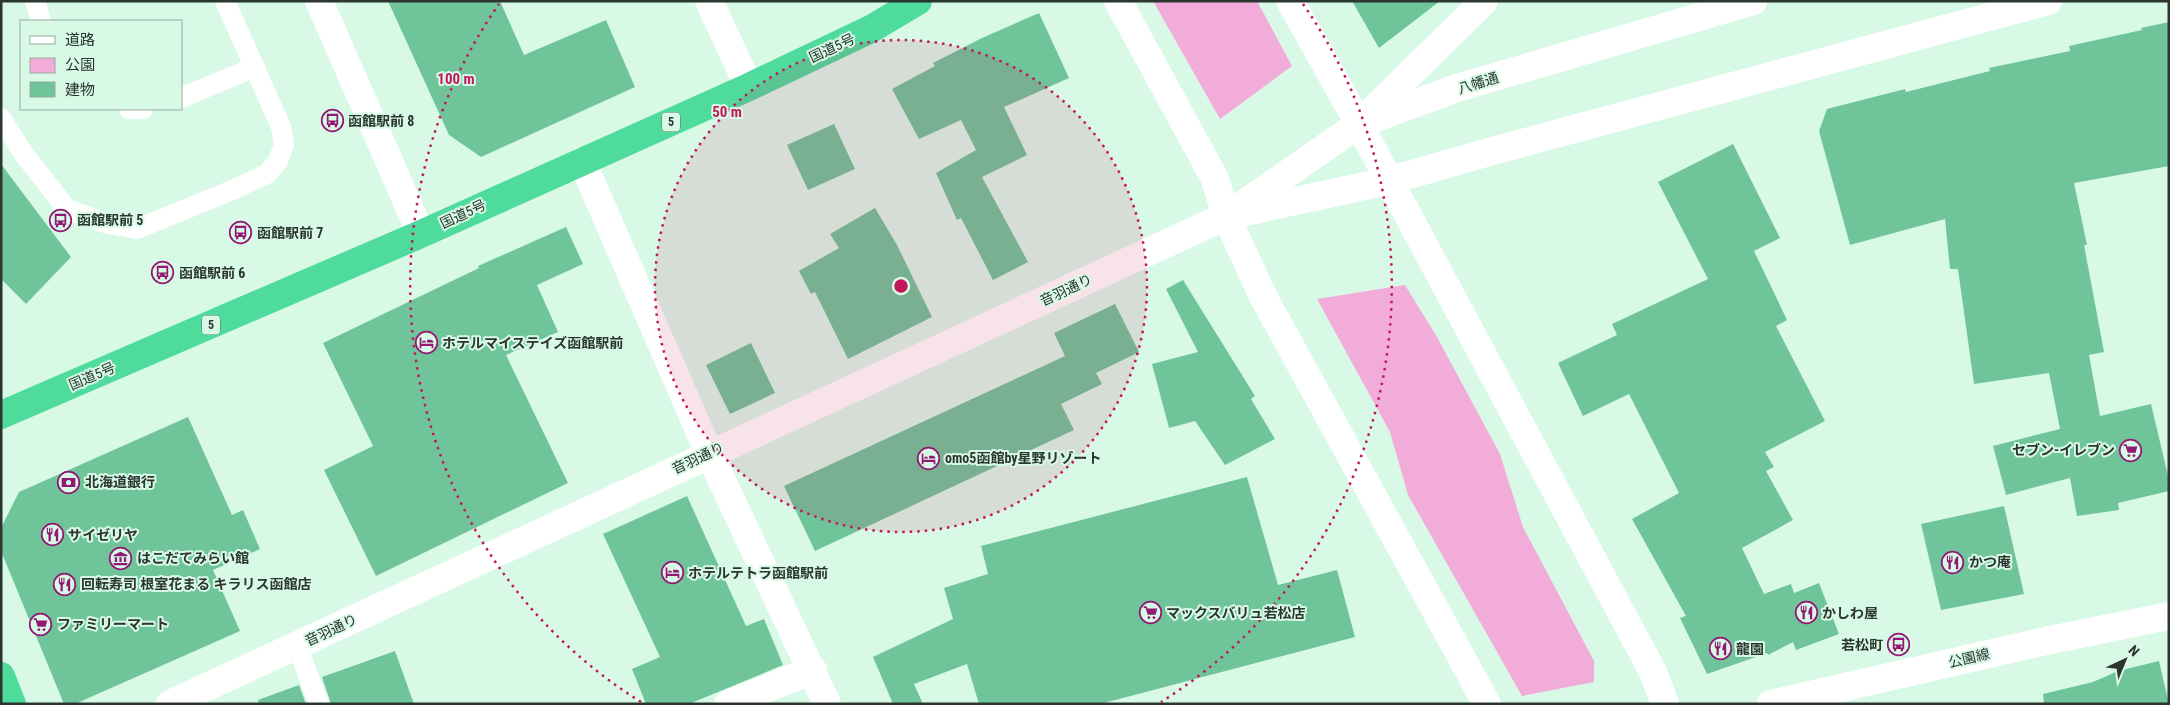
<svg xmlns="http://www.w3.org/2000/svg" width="2170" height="705" viewBox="0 0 2170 705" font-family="'Roboto Condensed','Noto Sans JP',sans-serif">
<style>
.green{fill:#f2acd9}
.building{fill:#6fc599}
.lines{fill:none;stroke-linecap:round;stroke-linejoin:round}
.lane{stroke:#fff;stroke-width:20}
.street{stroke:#fff;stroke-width:28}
.secondary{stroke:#fff;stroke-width:28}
.highway{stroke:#4edb9b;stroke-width:28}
.ring{fill:none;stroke:#c2185b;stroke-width:2.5;stroke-dasharray:2.5 5}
.labels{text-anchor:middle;stroke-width:4;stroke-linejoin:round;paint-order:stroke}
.shield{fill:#d9f9e7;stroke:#5e7066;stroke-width:1}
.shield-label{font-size:12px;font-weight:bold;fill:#2a362f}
.street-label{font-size:14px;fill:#2a362f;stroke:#d9f9e7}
.poi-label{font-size:14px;font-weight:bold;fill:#2a362f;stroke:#d9f9e7;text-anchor:start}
.centre{fill:#c2185b;stroke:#d9f9e7;stroke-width:2.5}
.ring-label{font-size:15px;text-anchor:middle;font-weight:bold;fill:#c2185b;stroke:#d9f9e7;stroke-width:4;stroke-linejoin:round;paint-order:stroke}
</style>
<rect width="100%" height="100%" fill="#d9f9e7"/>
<path class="green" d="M 1153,1 L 1257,1 L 1292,66 L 1220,119 Z
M 1405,285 L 1437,337 L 1500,454 L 1523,527 L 1594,661 L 1594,682 L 1522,696 L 1408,495 L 1390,432 L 1317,299 Z"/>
<path class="building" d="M 388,1 L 500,1 L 524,55 L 606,20 L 635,87 L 481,157 L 449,135 Z
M 1352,1 L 1440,1 L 1379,48 Z
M 1039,13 L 1069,78 L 1004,107 L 1027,155 L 982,177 L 1028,262 L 993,280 L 961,218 L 957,220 L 936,173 L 976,150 L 961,120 L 919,139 L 892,89 L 935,66 L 933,63 L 982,38 Z
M 2169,22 L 2169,166 L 2074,183 L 2087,245 L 2084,245 L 2104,352 L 2089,355 L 2100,416 L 2151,404 L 2169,480 L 2169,491 L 2118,503 L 2119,510 L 2077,516 L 2070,478 L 2006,495 L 1993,446 L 2060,429 L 2049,373 L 1974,384 L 1958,269 L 1950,269 L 1945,219 L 1850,245 L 1819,131 L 1827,109 L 1905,89 L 1906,92 L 1990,71 L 1989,68 L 2070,51 L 2069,46 L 2142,30 L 2141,28 Z
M 834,124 L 855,169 L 808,190 L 787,145 Z
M 1733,144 L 1780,238 L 1754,251 L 1787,320 L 1776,326 L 1825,421 L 1765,452 L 1774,467 L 1766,471 L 1793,520 L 1742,548 L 1764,594 L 1791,584 L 1794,593 L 1819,583 L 1839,634 L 1796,650 L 1793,642 L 1768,655 L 1767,653 L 1707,674 L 1680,618 L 1686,616 L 1632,519 L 1679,493 L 1629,394 L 1583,416 L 1558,363 L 1617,335 L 1612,324 L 1708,279 L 1658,182 Z
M 1,164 L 71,257 L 26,304 L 1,279 Z
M 875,208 L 897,245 L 932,317 L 848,359 L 815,292 L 811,294 L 799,271 L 839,248 L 830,234 Z
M 566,227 L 583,264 L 537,285 L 558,332 L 506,355 L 568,483 L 376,576 L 324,470 L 373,446 L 323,343 L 479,268 L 478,266 Z
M 1183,280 L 1255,396 L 1251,399 L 1275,439 L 1225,465 L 1195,421 L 1169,428 L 1152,364 L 1198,352 L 1166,289 Z
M 1115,304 L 1139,352 L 1096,373 L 1102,384 L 1061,404 L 1074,430 L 815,551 L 784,486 L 1065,356 L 1054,333 Z
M 751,343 L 775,393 L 730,414 L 706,365 Z
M 188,417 L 232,515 L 243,510 L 260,549 L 213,570 L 240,631 L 75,704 L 64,704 L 1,551 L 1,528 L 19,492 Z
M 1247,477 L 1278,585 L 1337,570 L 1355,637 L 1100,704 L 979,704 L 967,664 L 914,684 L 923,704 L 893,704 L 873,657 L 953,619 L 944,588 L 988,574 L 981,546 Z
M 687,496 L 746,626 L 764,619 L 783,665 L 689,704 L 646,704 L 632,669 L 660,657 L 603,534 Z
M 2004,506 L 2024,594 L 1941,610 L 1921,524 Z
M 395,651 L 414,704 L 331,704 L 322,677 Z
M 2159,661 L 2169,704 L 2044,704 L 2043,694 L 2093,682 L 2118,671 Z
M 299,685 L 306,704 L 259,704 L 258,700 Z"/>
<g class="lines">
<path class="lane" d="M 35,1 L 41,21
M 181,98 L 255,67
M 129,109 L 143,109
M 1,118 L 23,153 L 67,209 L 105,223 L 137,229 L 230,191 L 267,174 L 278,161 L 284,145 L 281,127 L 225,1
M 297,646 L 319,704"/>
<path class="street" d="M 709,1 L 749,87
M 1359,124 L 1484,1
M 582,161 L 709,453 L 827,704
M 170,704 L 1226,216
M 728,704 L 813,670"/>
<path class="secondary" d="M 319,1 L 421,234
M 1118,1 L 1215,179 L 1226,216 L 1264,298 L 1487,704
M 1290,1 L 1359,124 L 1653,672 L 1665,704
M 1238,208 L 1359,124 L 1457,88 L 1753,1
M 1226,216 L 1388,181 L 1489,152 L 2048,1
M 1771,704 L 2050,640 L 2169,616"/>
<path class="highway" d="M 1,415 L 421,234 L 749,87 L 871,29 L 918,1
M 1,676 L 12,704"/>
</g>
<circle cx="901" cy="286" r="246" fill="#c2185b" fill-opacity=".12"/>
<g class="ring">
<circle cx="901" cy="286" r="246"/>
<path d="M641 702A491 491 0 0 1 499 4M1303 4A491 491 0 0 1 1161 702"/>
</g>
<defs>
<symbol id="bus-ring" viewBox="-11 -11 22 22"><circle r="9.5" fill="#d9f9e7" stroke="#921874" stroke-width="1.5"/><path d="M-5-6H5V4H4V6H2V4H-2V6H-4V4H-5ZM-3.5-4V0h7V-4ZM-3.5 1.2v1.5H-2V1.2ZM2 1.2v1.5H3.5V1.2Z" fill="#921874"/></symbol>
<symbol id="hotel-ring" viewBox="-11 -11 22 22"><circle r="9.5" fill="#d9f9e7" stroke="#921874" stroke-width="1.5"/><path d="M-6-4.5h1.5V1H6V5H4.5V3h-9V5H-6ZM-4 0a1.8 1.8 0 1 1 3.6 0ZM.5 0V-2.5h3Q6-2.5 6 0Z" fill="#921874"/></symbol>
<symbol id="supermarket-ring" viewBox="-11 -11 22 22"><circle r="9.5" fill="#d9f9e7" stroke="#921874" stroke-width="1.5"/><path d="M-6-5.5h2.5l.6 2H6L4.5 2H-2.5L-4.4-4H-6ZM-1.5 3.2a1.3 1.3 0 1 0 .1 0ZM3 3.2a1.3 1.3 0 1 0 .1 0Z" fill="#921874"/></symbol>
<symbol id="bank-ring" viewBox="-11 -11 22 22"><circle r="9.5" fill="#d9f9e7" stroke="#921874" stroke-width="1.5"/><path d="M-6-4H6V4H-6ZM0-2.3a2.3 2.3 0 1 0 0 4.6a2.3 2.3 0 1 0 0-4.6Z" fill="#921874"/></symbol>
<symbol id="restaurant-ring" viewBox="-11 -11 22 22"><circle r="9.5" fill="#d9f9e7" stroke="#921874" stroke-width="1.5"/><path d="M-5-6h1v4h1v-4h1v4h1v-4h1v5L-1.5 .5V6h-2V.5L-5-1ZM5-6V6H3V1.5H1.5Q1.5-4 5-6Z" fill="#921874"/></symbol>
<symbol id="museum-ring" viewBox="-11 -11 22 22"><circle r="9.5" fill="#d9f9e7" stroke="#921874" stroke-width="1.5"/><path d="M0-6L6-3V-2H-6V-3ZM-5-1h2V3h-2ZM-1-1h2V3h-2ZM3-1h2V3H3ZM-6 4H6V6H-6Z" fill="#921874"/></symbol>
</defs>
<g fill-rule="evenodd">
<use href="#bus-ring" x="320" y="108" width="25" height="25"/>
<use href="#bus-ring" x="48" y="208" width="25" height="25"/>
<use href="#bus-ring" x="228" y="220" width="25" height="25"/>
<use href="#bus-ring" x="150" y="260" width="25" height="25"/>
<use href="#hotel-ring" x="414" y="330" width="25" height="25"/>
<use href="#supermarket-ring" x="2118" y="438" width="25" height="25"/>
<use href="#hotel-ring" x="916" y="446" width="25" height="25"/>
<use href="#bank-ring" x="56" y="470" width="25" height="25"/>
<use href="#restaurant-ring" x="40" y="522" width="25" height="25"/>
<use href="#museum-ring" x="108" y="546" width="25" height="25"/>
<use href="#restaurant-ring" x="1940" y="550" width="25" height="25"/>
<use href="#hotel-ring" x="660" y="560" width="25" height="25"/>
<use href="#restaurant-ring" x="52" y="572" width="25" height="25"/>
<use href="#supermarket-ring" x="1138" y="600" width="25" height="25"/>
<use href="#restaurant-ring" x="1794" y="600" width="25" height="25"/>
<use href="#supermarket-ring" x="28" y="612" width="25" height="25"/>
<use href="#bus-ring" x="1886" y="632" width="25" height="25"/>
<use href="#restaurant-ring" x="1708" y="636" width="25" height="25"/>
</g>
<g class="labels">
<g class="shield">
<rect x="662" y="112.5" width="18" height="19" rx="4"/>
<rect x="202" y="315.5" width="18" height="19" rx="4"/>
</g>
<g class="shield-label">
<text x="671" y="126">5</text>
<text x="211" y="329">5</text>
</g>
<g class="street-label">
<text transform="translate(832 48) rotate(-25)" y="5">国道5号</text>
<text transform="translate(1478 83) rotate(-17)" y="5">八幡通</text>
<text transform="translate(463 214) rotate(-25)" y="5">国道5号</text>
<text transform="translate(1066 290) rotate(-25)" y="5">音羽通り</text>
<text transform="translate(92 376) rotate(-23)" y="5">国道5号</text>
<text transform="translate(698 458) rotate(-25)" y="5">音羽通り</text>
<text transform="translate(331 630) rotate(-25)" y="5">音羽通り</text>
<text transform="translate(1969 658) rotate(-13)" y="5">公園線</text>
</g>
<g class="poi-label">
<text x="348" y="126">函館駅前 8</text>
<text x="77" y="225">函館駅前 5</text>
<text x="257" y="238">函館駅前 7</text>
<text x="179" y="278">函館駅前 6</text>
<text x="442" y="348">ホテルマイステイズ函館駅前</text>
<text x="2115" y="455" text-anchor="end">セブン-イレブン</text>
<text x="945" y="463">omo5函館by星野リゾート</text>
<text x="85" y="487">北海道銀行</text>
<text x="68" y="540">サイゼリヤ</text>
<text x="137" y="563">はこだてみらい館</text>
<text x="1969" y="567">かつ庵</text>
<text x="688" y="578">ホテルテトラ函館駅前</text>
<text x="81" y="589">回転寿司 根室花まる キラリス函館店</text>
<text x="1166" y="618">マックスバリュ若松店</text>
<text x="1822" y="618">かしわ屋</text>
<text x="57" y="629">ファミリーマート</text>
<text x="1883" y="650" text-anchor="end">若松町</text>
<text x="1736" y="654">龍園</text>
</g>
</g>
<circle cx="901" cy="286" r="8" class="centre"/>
<g class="ring-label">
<text x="456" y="84">100 m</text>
<text x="727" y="117">50 m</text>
</g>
<rect width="2170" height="705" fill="none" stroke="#2a362f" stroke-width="5"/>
<rect x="20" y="20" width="162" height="90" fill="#d9f9e7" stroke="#93ab9d"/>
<rect x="30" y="36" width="25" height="8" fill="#ffffff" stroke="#93ab9d"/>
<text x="65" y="45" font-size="15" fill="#2a362f">道路</text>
<rect x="30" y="58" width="25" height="15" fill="#f2acd9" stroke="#93ab9d"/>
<text x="65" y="70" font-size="15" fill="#2a362f">公園</text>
<rect x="30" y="82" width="25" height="15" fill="#6fc599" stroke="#93ab9d"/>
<text x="65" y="95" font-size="15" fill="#2a362f">建物</text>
<g transform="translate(2125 660) rotate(44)" stroke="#d9f9e7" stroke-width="4" paint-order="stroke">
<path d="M0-4L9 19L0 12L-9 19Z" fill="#2a362f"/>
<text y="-8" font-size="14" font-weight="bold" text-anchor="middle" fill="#2a362f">N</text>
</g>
</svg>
